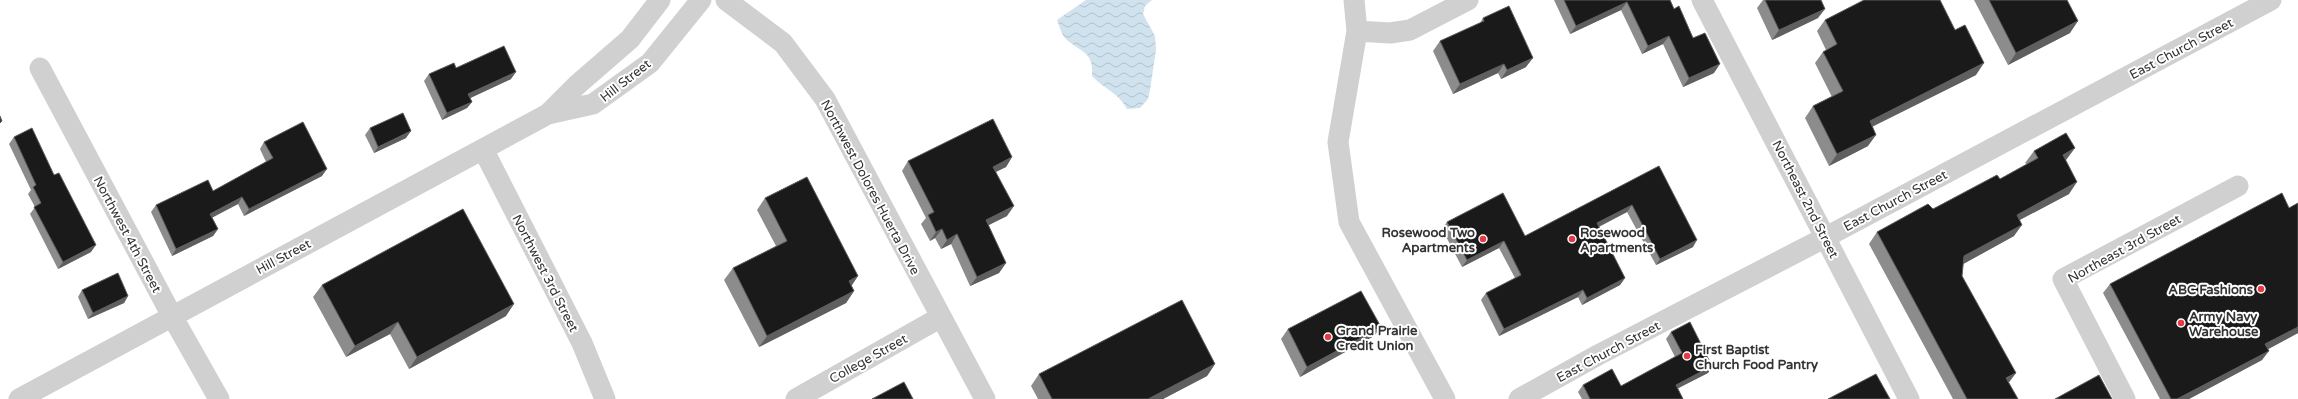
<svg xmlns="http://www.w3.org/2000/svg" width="2298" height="399" viewBox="0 0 2298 399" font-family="'Varela Round',sans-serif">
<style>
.water{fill:url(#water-waves)}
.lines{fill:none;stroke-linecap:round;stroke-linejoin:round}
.minor{stroke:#d0d0d0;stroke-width:21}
.wall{fill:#8c8c8c}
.shaded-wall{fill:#5f5f5f}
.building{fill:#1a1a1a;stroke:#5f5f5f}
.poi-dot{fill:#e63946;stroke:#fff;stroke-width:1.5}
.labels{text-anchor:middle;stroke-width:4;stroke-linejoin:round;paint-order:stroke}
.street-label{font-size:13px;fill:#333;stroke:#fff}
.poi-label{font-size:13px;font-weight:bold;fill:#333;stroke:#fff;text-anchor:start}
</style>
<defs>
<pattern id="water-waves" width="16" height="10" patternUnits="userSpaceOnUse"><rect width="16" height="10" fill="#cfe2ee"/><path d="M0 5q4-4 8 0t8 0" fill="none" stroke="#b2c2cd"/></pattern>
</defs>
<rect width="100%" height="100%" fill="#fff"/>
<path class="water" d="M 1086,0 L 1152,0 L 1145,6 L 1143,14 L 1155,36 L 1156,50 L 1150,90 L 1148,99 L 1140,108 L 1127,109 C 1119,93 1104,89 1092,76 C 1094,52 1082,53 1067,40 C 1061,35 1060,27 1057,20 Z"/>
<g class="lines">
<path class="minor" d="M 726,0 L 783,43 L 825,99 L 985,399
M 1354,0 L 1357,31 L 1338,142 L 1349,222 L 1445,399
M 1702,0 L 1909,399
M 1357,31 L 1390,33 L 1410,30 L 1468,0
M 40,68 L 172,316 L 219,399
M 548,114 L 577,85 L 630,39 L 660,0
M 483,149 L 582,343 L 605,399
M 19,399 L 548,114 L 593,104 L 650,63 L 701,0
M 796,399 L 941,317
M 1519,399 L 1598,355 L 1826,237 L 2271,0
M 2125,399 L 2063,279 L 2238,186"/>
</g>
<path class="wall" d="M 1554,0 L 1670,0 L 1674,9 L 1693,38 L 1714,73 L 1683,87 L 1663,44 L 1642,54 L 1621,10 L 1570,34 Z
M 1763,0 L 1821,0 L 1818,18 L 1772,40 L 1757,8 Z
M 1974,0 L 2067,0 L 2070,33 L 2008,65 Z
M 1483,18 L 1526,67 L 1501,79 L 1498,73 L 1453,94 L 1433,51 L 1440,41 L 1480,23 Z
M 1825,20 L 1976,75 L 1872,127 L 1868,146 L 1829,166 L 1805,118 L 1813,106 L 1832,97 L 1815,63 L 1823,52 L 1826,50 L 1817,31 Z
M 456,68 L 511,79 L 470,98 L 472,102 L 467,108 L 442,120 L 424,81 L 429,74 Z
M 370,128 L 406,138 L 374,153 L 365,135 Z
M 14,137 L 54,175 L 91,252 L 58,269 L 30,214 L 35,207 L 28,194 L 31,190 L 9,144 Z
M 264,142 L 322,176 L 244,216 L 238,204 L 212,217 L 218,229 L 213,236 L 172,256 L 151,212 L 156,205 L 213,191 L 266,162 L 260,149 Z
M 2034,151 L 2066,160 L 2069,194 L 2020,220 L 2014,236 L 1963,264 L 1962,276 L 2009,383 L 2018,399 L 1953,399 L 1869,244 L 1877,232 L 1933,209 L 2000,179 L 2027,164 L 2025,163 Z
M 1012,157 L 1006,167 L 996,172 L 1007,216 L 988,225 L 1006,263 L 999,273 L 970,286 L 951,244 L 941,249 L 935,238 L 930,241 L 921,224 L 926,218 L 902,171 L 908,161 Z
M 1659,166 L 1693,247 L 1656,265 L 1627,212 L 1599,227 L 1625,278 L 1620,285 L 1582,305 L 1578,297 L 1499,336 L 1481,300 L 1486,293 L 1515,278 L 1499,248 L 1462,267 L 1442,229 L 1447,222 L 1525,236 Z
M 765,198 L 858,276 L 851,286 L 854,291 L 846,303 L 759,347 L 724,280 L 733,268 L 776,246 L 757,210 Z
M 2298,203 L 2298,333 L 2268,349 L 2262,360 L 2189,399 L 2160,399 L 2103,293 L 2110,284 L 2289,208 Z
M 322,285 L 506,316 L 409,369 L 390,334 L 346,357 L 313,297 Z
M 82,290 L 128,296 L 124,303 L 88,319 L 78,297 Z
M 1288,329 L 1374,336 L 1300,377 L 1281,339 Z
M 1671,332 L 1712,366 L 1708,373 L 1677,388 L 1683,399 L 1582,399 L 1578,392 L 1583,385 L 1621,386 L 1675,357 L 1666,339 Z
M 1215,364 L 1207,376 L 1163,399 L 1038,399 L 1031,386 L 1039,374 Z"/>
<path class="shaded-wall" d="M 1627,2 L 1621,10 L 1570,34 L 1576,26 Z
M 1825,9 L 1818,18 L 1772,40 L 1779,30 Z
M 2078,21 L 2070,33 L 2008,65 L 2016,53 Z
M 1669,36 L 1663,44 L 1642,54 L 1648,46 Z
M 1533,58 L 1526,67 L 1501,79 L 1507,70 Z
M 1984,63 L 1976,75 L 1861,132 L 1870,121 Z
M 1504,64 L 1498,73 L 1453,94 L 1460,84 Z
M 1720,64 L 1714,73 L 1683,87 L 1689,78 Z
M 516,72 L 511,79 L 464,101 L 468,94 Z
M 472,102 L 467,108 L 442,120 L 447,113 Z
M 411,131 L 406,138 L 374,153 L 378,147 Z
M 1876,135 L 1868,146 L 1829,166 L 1837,154 Z
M 2075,148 L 2066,160 L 2055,167 L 2063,155 Z
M 1012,157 L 1006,167 L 987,176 L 993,167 Z
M 327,169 L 322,176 L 244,216 L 249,209 Z
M 2077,182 L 2069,194 L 2008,226 L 2017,215 Z
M 242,197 L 238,204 L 206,221 L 210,214 Z
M 1632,205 L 1627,212 L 1592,230 L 1597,223 Z
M 1014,206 L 1007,216 L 979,230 L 986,220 Z
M 2022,225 L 2014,236 L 1956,268 L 1964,256 Z
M 218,229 L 213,236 L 172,256 L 176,249 Z
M 942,229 L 935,238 L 930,241 L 936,232 Z
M 957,234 L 951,244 L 941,249 L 947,240 Z
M 1697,240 L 1693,247 L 1656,265 L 1660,259 Z
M 1504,241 L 1499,248 L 1462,267 L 1467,260 Z
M 96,245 L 91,252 L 58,269 L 63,262 Z
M 1006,263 L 999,273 L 970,286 L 977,277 Z
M 858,276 L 850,288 L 849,281 Z
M 1625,278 L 1620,285 L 1582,305 L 1587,298 Z
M 1583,290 L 1578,297 L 1499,336 L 1504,329 Z
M 854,291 L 846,303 L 759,347 L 767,336 Z
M 128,296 L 124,303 L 88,319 L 93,313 Z
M 514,304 L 506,316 L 409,369 L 417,357 Z
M 398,322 L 390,334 L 346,357 L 355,346 Z
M 1381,327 L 1374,336 L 1300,377 L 1307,367 Z
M 2298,327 L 2298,333 L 2259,354 L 2265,344 Z
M 2269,351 L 2262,360 L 2189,399 L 2177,399 Z
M 1215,364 L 1207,376 L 1163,399 L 1148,399 Z
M 1712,366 L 1708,373 L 1671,392 L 1676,385 Z
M 2016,373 L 2007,385 L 2006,378 Z"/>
<path class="building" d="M 1564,0 L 1670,0 L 1674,9 L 1679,6 L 1693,38 L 1705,33 L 1720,64 L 1689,78 L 1669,36 L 1648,46 L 1627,2 L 1576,26 Z
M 1765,0 L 1821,0 L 1825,9 L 1779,30 Z
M 1864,0 L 1940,0 L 1955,30 L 1965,25 L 1984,63 L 1870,121 L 1876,135 L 1837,154 L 1813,106 L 1843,91 L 1823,52 L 1837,44 L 1825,20 Z
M 1989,0 L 2067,0 L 2078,21 L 2016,53 Z
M 1509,6 L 1533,58 L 1507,70 L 1504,64 L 1460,84 L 1440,41 L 1484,21 L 1483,18 Z
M 504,46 L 516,72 L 468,94 L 472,102 L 447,113 L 429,74 L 454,63 L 456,68 Z
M 403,113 L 411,131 L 378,147 L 370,128 Z
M 0,116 L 2,121 L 0,123 Z
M 993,119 L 1012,157 L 993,167 L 1014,206 L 986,220 L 1006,263 L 977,277 L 957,234 L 947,240 L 942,229 L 936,232 L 928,215 L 934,212 L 908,161 Z
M 303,122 L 327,169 L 249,209 L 242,197 L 210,214 L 218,229 L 176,249 L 156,205 L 208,180 L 213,191 L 273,158 L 264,142 Z
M 32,128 L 54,175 L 59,173 L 96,245 L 63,262 L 34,207 L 41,203 L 33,187 L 36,185 L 14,137 Z
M 2066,133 L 2075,148 L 2063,155 L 2077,182 L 2017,215 L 2022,225 L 1964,256 L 1962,276 L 2016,373 L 2006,378 L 2018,399 L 1967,399 L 1877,232 L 1928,204 L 1933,209 L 1997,175 L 2000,179 L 2038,158 L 2034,151 Z
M 1659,166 L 1697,240 L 1660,259 L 1632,205 L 1597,223 L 1625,278 L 1587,298 L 1583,290 L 1504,329 L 1486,293 L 1521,275 L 1504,241 L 1467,260 L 1447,222 L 1503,193 L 1525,236 Z
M 807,177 L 858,276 L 849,281 L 854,291 L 767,336 L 733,268 L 787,241 L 765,198 Z
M 2282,193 L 2289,208 L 2298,203 L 2298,327 L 2265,344 L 2269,351 L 2177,399 L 2171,399 L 2110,284 Z
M 463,209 L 514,304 L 417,357 L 398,322 L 355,346 L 322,285 Z
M 118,273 L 128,296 L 93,313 L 82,290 Z
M 1361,291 L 1381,327 L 1307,367 L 1288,329 Z
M 1182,300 L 1215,364 L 1148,399 L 1052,399 L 1039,374 Z
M 1690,322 L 1712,366 L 1676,385 L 1683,399 L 1590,399 L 1583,385 L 1612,369 L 1621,386 L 1682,353 L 1671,332 Z
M 1876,374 L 1890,399 L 1828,399 Z
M 2099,375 L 2112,399 L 2055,399 Z
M 904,382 L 913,399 L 872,399 Z"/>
<g class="poi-dot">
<circle cx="1483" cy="239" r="4"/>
<circle cx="1572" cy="239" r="4"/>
<circle cx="2261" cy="289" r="4"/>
<circle cx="2181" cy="323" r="4"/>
<circle cx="1328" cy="337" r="4"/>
<circle cx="1687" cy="356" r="4"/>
</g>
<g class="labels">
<g class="street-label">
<text transform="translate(2181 48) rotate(-28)" y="5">East Church Street</text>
<text transform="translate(625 80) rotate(-38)" y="5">Hill Street</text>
<text transform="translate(871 187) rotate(62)" y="5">Northwest Dolores Huerta Drive</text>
<text transform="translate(1806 199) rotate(63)" y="5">Northeast 2nd Street</text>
<text transform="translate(1895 200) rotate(-28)" y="5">East Church Street</text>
<text transform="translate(128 234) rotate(62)" y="5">Northwest 4th Street</text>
<text transform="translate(2124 248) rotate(-29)" y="5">Northeast 3rd Street</text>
<text transform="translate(283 256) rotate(-28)" y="5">Hill Street</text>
<text transform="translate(546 273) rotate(63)" y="5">Northwest 3rd Street</text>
<text transform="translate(1608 351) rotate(-28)" y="5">East Church Street</text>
<text transform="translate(868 358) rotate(-29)" y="5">College Street</text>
</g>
<g class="poi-label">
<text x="1475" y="237" text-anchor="end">Rosewood Two<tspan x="1475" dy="15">Apartments</tspan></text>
<text x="1580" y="237">Rosewood<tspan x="1580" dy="15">Apartments</tspan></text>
<text x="2253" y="294" text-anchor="end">ABC Fashions</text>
<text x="2189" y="321">Army Navy<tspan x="2189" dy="15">Warehouse</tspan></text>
<text x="1336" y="335">Grand Prairie<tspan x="1336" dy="15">Credit Union</tspan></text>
<text x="1695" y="354">First Baptist<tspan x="1695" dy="15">Church Food Pantry</tspan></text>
</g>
</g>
</svg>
